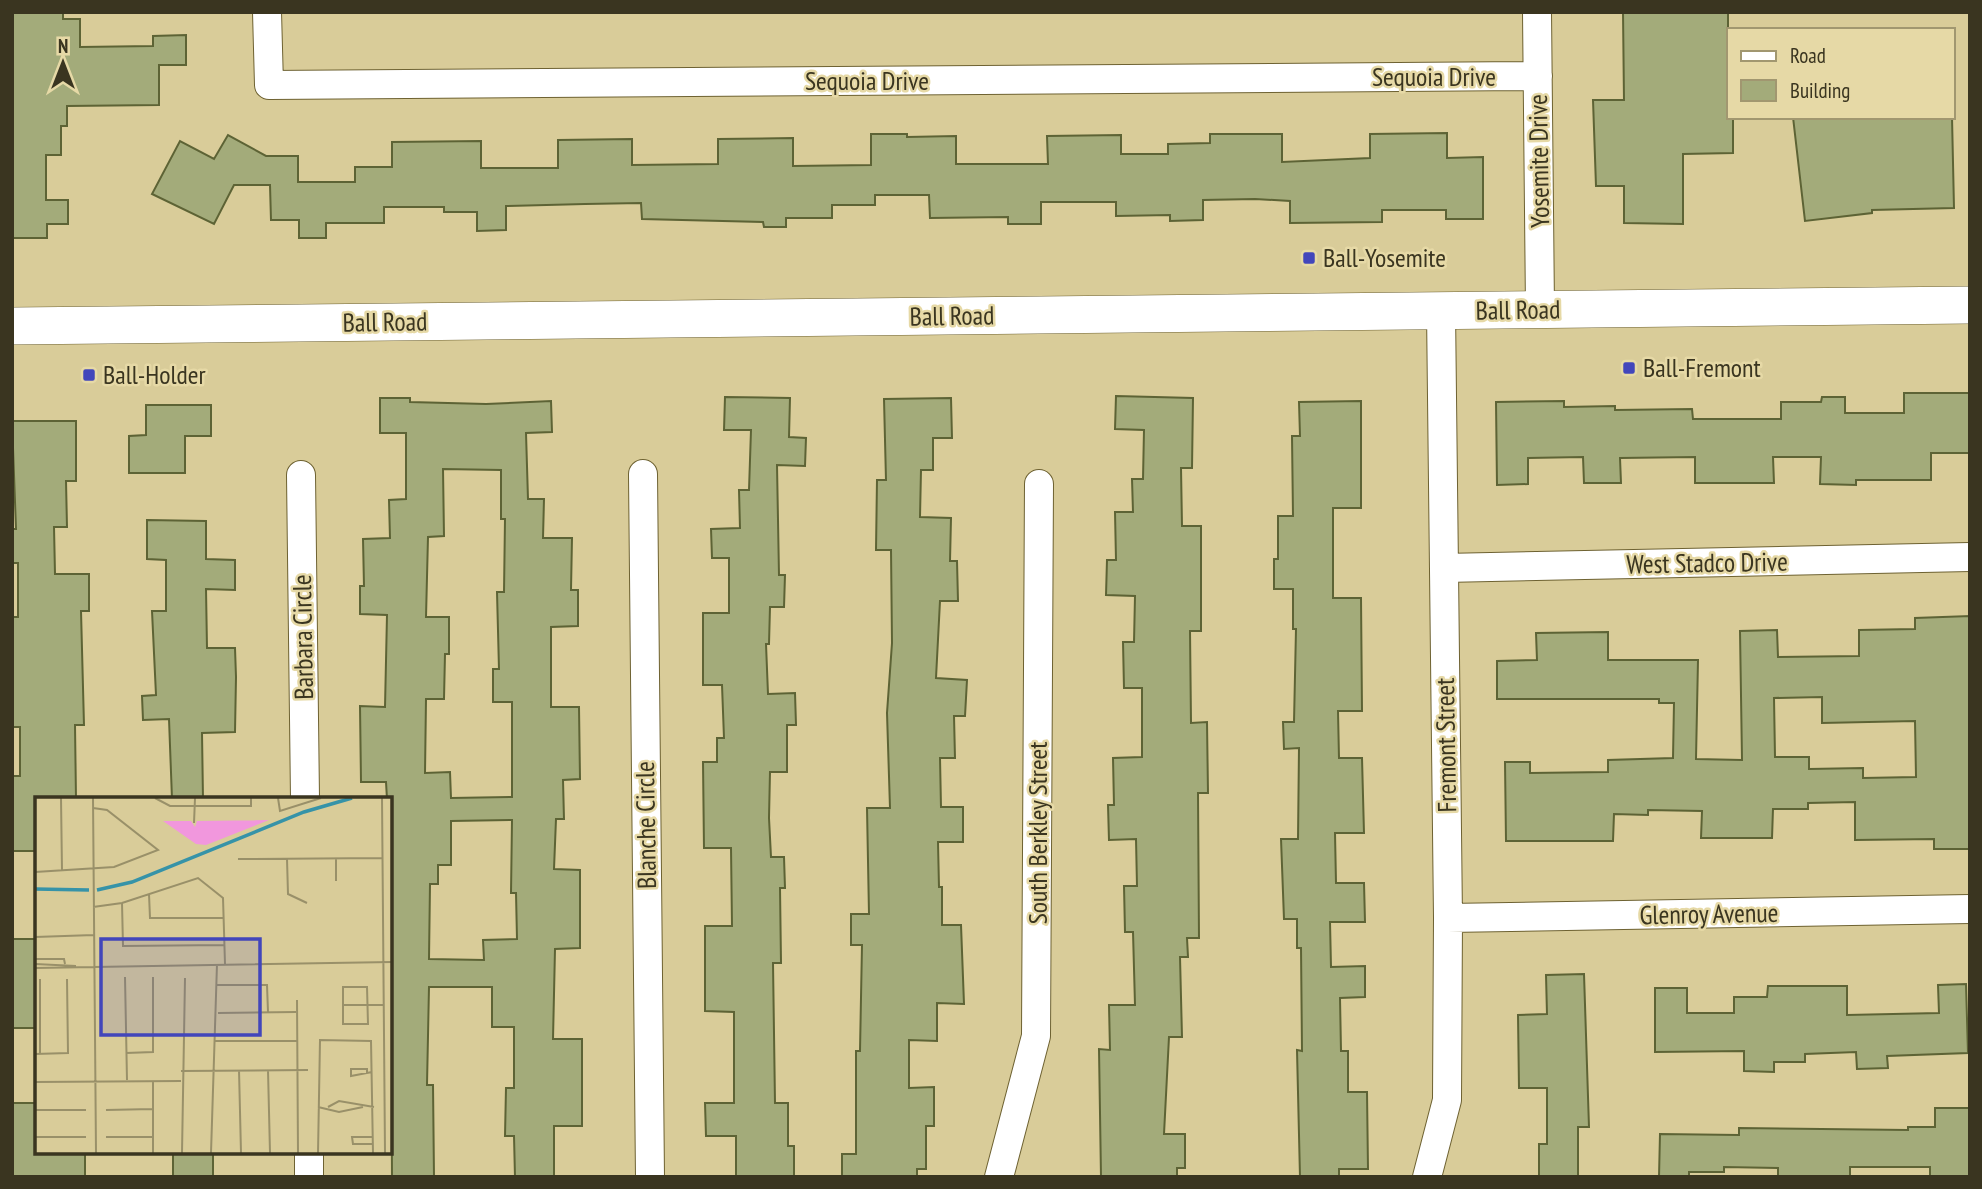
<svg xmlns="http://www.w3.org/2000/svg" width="1982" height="1189" viewBox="0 0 1982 1189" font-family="'PT Sans Narrow',sans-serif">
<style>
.building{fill:#a3ab7a;stroke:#5d6335;stroke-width:2;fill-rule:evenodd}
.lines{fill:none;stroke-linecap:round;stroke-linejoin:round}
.minor-casing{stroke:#6e6232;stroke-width:30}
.major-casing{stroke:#6e6232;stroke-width:38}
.minor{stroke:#fff;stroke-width:28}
.major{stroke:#fff;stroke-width:37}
.poi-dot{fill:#4246bb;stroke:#e6d9a6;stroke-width:2.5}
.labels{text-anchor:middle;stroke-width:5;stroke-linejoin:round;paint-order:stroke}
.street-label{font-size:26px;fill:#3a3520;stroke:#e6d9a6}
.poi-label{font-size:26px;fill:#3a3520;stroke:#e6d9a6;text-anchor:start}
.inset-river{fill:none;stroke:#3693a8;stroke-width:3.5}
.inset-road{fill:none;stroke:#999069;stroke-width:2}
.view{fill:#4246bb;fill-opacity:0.15;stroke:#4246bb;stroke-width:3.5}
.inset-edge{fill:none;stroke:#3a3520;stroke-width:3.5}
</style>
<rect width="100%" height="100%" fill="#d9cc99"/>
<path class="building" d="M 12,12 L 63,12 L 63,19 L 80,19 L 80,47 L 153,46 L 153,36 L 186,35 L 186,65 L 159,65 L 159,105 L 67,106 L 67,126 L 61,126 L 61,155 L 46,155 L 46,200 L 68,200 L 68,224 L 47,224 L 47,238 L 12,238 Z
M 1623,12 L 1728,12 L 1728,117 L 1733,117 L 1733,153 L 1683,154 L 1683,224 L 1624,223 L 1624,186 L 1596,186 L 1593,100 L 1624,100 Z
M 1793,117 L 1952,117 L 1954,208 L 1872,210 L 1872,213 L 1805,221 Z
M 1447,133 L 1447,158 L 1483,157 L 1483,219 L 1446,219 L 1446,210 L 1382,210 L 1382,222 L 1290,223 L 1290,201 L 1255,199 L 1203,200 L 1203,220 L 1170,221 L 1170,215 L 1116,216 L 1116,202 L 1041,202 L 1041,224 L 1008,224 L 1008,217 L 930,218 L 929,195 L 875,195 L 875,205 L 832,205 L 832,218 L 786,218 L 786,227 L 764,227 L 763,222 L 642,219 L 641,203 L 585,204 L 506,206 L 506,230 L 477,231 L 477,212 L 444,212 L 444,207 L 384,207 L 384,223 L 326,223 L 326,238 L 299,238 L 299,220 L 271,220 L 270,185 L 234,185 L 214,224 L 152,194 L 180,141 L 214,159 L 228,135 L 266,156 L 298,156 L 298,182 L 355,182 L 355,167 L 392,167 L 392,142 L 481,141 L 481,168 L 558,168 L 558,140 L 632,139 L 632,165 L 718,164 L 718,139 L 793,138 L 793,166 L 871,165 L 871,134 L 907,134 L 907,137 L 956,136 L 956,164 L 1048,164 L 1047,136 L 1121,135 L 1121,154 L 1168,154 L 1168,144 L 1210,143 L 1210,134 L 1282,134 L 1282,162 L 1370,158 L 1370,134 Z
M 1904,393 L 1970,393 L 1970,453 L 1931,453 L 1931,480 L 1856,480 L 1856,485 L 1820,484 L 1821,457 L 1773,457 L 1774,483 L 1695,483 L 1695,457 L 1620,458 L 1621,483 L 1584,483 L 1583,457 L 1528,458 L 1528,484 L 1497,485 L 1496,402 L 1564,401 L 1564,407 L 1615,406 L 1615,410 L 1692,409 L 1693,419 L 1781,419 L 1781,402 L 1821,402 L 1822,397 L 1845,397 L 1845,413 L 1904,413 Z
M 1116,396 L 1193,398 L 1192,468 L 1181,468 L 1182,526 L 1201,526 L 1201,631 L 1190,631 L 1191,723 L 1207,722 L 1208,793 L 1198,793 L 1199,938 L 1187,938 L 1188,957 L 1180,957 L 1182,1037 L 1169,1037 L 1164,1134 L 1185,1134 L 1185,1168 L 1177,1168 L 1177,1177 L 1101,1177 L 1099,1049 L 1110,1050 L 1109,1005 L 1135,1005 L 1133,932 L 1125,932 L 1124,886 L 1137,886 L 1136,839 L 1109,840 L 1108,805 L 1114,805 L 1113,758 L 1142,757 L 1142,688 L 1124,688 L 1123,642 L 1134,642 L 1135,596 L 1106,595 L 1107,560 L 1116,560 L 1115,512 L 1133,512 L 1132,479 L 1143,479 L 1144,430 L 1115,429 Z
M 725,397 L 790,398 L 789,437 L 806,438 L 805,466 L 777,465 L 779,575 L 785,575 L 784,607 L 770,607 L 769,644 L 766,644 L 768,694 L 795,693 L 796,725 L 787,725 L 787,772 L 770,772 L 769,818 L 771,857 L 784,857 L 785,888 L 780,888 L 781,963 L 773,963 L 775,1103 L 788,1103 L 788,1146 L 794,1146 L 794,1177 L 736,1177 L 736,1136 L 706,1136 L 705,1103 L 734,1103 L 734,1012 L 705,1011 L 705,926 L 732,926 L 731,848 L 704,848 L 703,762 L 717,762 L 717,738 L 724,738 L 722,685 L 703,685 L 703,613 L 729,613 L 729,558 L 712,558 L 711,529 L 740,528 L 739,490 L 749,490 L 751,430 L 724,430 Z
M 380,398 L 410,398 L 410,402 L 486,404 L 551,401 L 552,432 L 526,433 L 528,499 L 544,499 L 543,538 L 572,538 L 571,590 L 578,590 L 578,626 L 551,627 L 551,707 L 579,707 L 580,779 L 563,780 L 564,819 L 556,819 L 554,869 L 580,870 L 580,948 L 555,949 L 553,1039 L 582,1039 L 582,1126 L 554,1126 L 554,1177 L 515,1177 L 514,1136 L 505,1136 L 506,1088 L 514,1088 L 514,1027 L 492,1027 L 492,987 L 429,987 L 427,1085 L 433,1085 L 434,1177 L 392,1177 L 390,799 L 387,799 L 386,782 L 361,782 L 360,706 L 385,707 L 387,615 L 360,614 L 360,586 L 364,586 L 363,539 L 390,538 L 389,500 L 406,499 L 406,433 L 380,433 ZM 443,469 L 501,470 L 501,519 L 505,519 L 504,592 L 497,592 L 499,669 L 493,669 L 493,702 L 512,702 L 512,797 L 451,798 L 450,772 L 425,773 L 426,699 L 444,699 L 445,654 L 449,654 L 449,617 L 426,617 L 428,537 L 444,536 ZM 512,820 L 511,893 L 516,893 L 517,939 L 483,940 L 484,960 L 429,959 L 430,884 L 438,884 L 438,865 L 451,865 L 451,821 Z
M 951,398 L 952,438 L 933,438 L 933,470 L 921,470 L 920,517 L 951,518 L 950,561 L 957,561 L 958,601 L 940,601 L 936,678 L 967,680 L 965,716 L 954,716 L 955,758 L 940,758 L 941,807 L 963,807 L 963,842 L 938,842 L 939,887 L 942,887 L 942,925 L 961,925 L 964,1004 L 937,1003 L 937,1041 L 909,1040 L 909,1088 L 934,1087 L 934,1126 L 926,1126 L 926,1169 L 917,1169 L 917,1177 L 842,1177 L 842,1154 L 856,1154 L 856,1051 L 860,1051 L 862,945 L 851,945 L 851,914 L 869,914 L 867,808 L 890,808 L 887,713 L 892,643 L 891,550 L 876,550 L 877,480 L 886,480 L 884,399 Z
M 1361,401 L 1361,508 L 1333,508 L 1333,598 L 1361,598 L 1362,711 L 1338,711 L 1339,758 L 1362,758 L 1364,833 L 1335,833 L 1336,883 L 1364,883 L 1365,922 L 1330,922 L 1331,967 L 1365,966 L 1365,997 L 1340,998 L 1341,1051 L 1348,1051 L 1348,1092 L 1367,1092 L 1368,1169 L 1339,1169 L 1339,1177 L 1300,1177 L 1297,1050 L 1302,1051 L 1301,948 L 1297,948 L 1297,919 L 1284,919 L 1281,839 L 1298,839 L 1299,748 L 1284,749 L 1283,722 L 1294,722 L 1296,629 L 1293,629 L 1293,589 L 1274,589 L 1274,559 L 1278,559 L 1278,516 L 1293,516 L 1292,436 L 1300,436 L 1299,402 Z
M 146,405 L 211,405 L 211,436 L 185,436 L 185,473 L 129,473 L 129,436 L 146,435 Z
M 12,421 L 76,421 L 76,481 L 66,481 L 67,527 L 54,527 L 55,574 L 89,574 L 89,611 L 81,611 L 84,725 L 75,725 L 76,799 L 37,799 L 37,851 L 12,851 L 12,776 L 20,776 L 20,727 L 12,727 L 12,617 L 18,617 L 18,563 L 12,563 L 12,529 L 16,529 Z
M 147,520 L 206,521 L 206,559 L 235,560 L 235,590 L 206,589 L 207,648 L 235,648 L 236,677 L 235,732 L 202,733 L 203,799 L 172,799 L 169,719 L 143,720 L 142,696 L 156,695 L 152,611 L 166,611 L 166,560 L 147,559 Z
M 1970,616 L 1970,849 L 1934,849 L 1934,839 L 1855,840 L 1855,802 L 1808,803 L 1808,809 L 1773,809 L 1772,838 L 1701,838 L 1702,811 L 1648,810 L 1648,815 L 1614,814 L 1613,841 L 1506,841 L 1505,762 L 1530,762 L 1530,773 L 1608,772 L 1608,760 L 1673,758 L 1674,703 L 1659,703 L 1659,699 L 1497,699 L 1497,661 L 1537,660 L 1536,633 L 1608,632 L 1608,660 L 1698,660 L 1696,759 L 1742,760 L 1740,631 L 1777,630 L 1778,657 L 1859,656 L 1859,630 L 1915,629 L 1915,618 ZM 1822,697 L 1822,723 L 1915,721 L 1916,777 L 1863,778 L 1863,768 L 1809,769 L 1809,757 L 1775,757 L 1774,698 Z
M 12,939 L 37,939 L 37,1028 L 12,1028 Z
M 1584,974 L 1589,1127 L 1578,1127 L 1578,1177 L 1539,1177 L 1539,1144 L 1547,1144 L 1547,1088 L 1519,1088 L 1518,1015 L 1547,1014 L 1546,975 Z
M 1966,984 L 1968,1053 L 1887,1056 L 1888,1068 L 1857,1069 L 1856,1052 L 1805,1054 L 1805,1062 L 1774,1062 L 1774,1072 L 1744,1071 L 1744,1051 L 1655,1052 L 1655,988 L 1687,988 L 1687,1013 L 1734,1013 L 1734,997 L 1767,997 L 1768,986 L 1847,986 L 1847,1015 L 1939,1013 L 1938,985 Z
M 12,1103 L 37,1103 L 37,1152 L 85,1152 L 85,1177 L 12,1177 Z
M 1935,1108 L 1970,1108 L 1970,1177 L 1930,1177 L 1930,1167 L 1850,1167 L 1850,1177 L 1778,1177 L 1778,1168 L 1724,1167 L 1724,1172 L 1689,1172 L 1689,1177 L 1659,1177 L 1660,1134 L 1739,1135 L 1739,1128 L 1908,1130 L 1908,1127 L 1935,1127 Z
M 173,1152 L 213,1152 L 213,1177 L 173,1177 Z"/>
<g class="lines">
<defs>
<path id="minor" d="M 267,12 L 269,85 L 1538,76
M 1537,12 L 1540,309
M 643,474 L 650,1177
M 301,475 L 305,799
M 1444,568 L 1970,557
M 1448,918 L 1970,909
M 309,1152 L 309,1177
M 999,1177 L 1036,1036 L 1039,484
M 1427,1177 L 1447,1100 L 1448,918 L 1441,310"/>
<path id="major" d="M 12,326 L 1970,305"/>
</defs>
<use href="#minor" class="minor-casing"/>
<use href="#major" class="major-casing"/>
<use href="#minor" class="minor"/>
<use href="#major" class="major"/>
</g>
<g class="poi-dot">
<rect x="1302" y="251" width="14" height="14" rx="3.5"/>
<rect x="1622" y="361" width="14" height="14" rx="3.5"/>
<rect x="82" y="368" width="14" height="14" rx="3.5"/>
</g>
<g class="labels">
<g class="street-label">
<text x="1434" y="86">Sequoia Drive</text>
<text x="867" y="90">Sequoia Drive</text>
<text transform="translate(1539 161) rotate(-91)" y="9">Yosemite Drive</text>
<text transform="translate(1518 310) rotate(-1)" y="9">Ball Road</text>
<text transform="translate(952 316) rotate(-1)" y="9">Ball Road</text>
<text transform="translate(385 322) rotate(-1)" y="9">Ball Road</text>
<text transform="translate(1707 563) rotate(-1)" y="9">West Stadco Drive</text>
<text transform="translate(303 637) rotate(-91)" y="9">Barbara Circle</text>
<text transform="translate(1446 745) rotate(-91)" y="9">Fremont Street</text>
<text transform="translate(646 825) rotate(-91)" y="9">Blanche Circle</text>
<text transform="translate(1038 833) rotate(-90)" y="9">South Berkley Street</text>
<text transform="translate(1709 914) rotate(-1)" y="9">Glenroy Avenue</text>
</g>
<g class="poi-label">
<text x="1323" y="267">Ball-Yosemite</text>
<text x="1643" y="377">Ball-Fremont</text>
<text x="103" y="384">Ball-Holder</text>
</g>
</g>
<g transform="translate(35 797)">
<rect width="357" height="357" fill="#d9cc99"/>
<path d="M 234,23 L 171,48 L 161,47 L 128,24 L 156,24 L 160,30 L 162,24 Z" fill="#f197dd"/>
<path class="inset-river" d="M 0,92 L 54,93M 62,93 L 97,85 L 269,15 L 317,1"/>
<path class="inset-road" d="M 26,1 L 27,74M 58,1 L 61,356M 120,1 L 135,9 L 216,9 L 216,1M 243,1 L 245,14 L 286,1M 347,1 L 350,356M 159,26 L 160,1M 301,61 L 301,84M 203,62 L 348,61M 252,62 L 253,97 L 272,106M 0,75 L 79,70 L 123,53 L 72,13 L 58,11M 114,97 L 115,121 L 189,121M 87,106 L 88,149 L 190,148M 58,110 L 87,106 L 163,81 L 188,101 L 190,167M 0,140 L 59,138M 0,162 L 29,162 L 30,167M 0,167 L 41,169M 0,171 L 357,165M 90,180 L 92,283M 5,182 L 5,256M 182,188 L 232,188 L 233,215M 308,190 L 332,190 L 333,227 L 308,227 ZM 262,203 L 263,356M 308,208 L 348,208M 183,216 L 261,215M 179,244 L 262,244M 91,256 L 118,255 L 118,180M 0,257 L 33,256 L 32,182M 204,273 L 206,356M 233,273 L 235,356M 146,274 L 273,273M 332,276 L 332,272 L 316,272 L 316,279 L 337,275M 118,284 L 118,356M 0,285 L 146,284M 283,310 L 304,315 L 328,310M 293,310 L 304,304 L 339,310M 0,313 L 51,313M 71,313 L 118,312M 0,340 L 51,340M 71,340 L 118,340M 338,340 L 317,340 L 318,347 L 338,347M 147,356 L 150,181M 176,356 L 182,167M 283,356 L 285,243 L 336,244 L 338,356"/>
<path class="view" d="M 66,142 L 225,142 L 225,238 L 66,238 Z"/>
<rect width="357" height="357" class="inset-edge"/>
</g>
<rect width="1982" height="1189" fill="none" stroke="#3a3520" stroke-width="28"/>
<rect x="1727" y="28" width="228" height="91" fill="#e6d9a6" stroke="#a19770" stroke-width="2"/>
<rect x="1741" y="51" width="35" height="10" fill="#ffffff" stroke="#a19770" stroke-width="2"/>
<text x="1790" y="63" font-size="21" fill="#3a3520">Road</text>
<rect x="1741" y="80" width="35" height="21" fill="#a3ab7a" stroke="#a19770" stroke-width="2"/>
<text x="1790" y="98" font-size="21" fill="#3a3520">Building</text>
<g transform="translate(63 63)" stroke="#e6d9a6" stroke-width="5" paint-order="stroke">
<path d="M0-5L12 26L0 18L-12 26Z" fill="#3a3520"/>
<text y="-10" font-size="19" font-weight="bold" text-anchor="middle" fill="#3a3520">N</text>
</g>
</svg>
